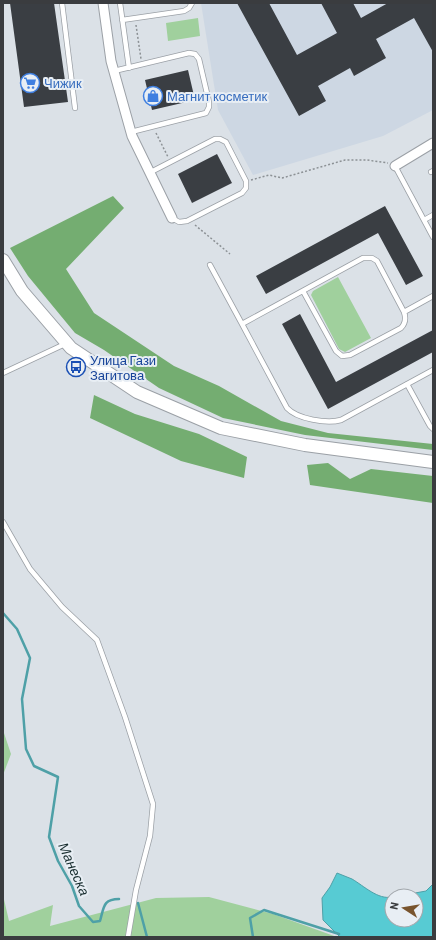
<svg xmlns="http://www.w3.org/2000/svg" width="436" height="940" viewBox="0 0 436 940" font-family="Barlow,sans-serif">
<style>
.built{fill:#cdd7e3}
.green{fill:#a0d09d}
.forest{fill:#74ad71}
.water{fill:#57cbd3;stroke:#4ea0a7}
.lines{fill:none;stroke-linecap:round;stroke-linejoin:round}
.stream{stroke:#4ea0a7;stroke-width:2.5}
.building{fill:#3a3e43}
.lane-casing{stroke:#9ba0a6;stroke-width:6}
.street-casing{stroke:#9ba0a6;stroke-width:11}
.secondary-casing{stroke:#9ba0a6;stroke-width:14}
.path{stroke:#8c9195;stroke-width:1.5;stroke-dasharray:2 2;stroke-linecap:butt}
.lane{stroke:#fff;stroke-width:4.5}
.street{stroke:#fff;stroke-width:9}
.secondary{stroke:#fff;stroke-width:12}
.labels{text-anchor:middle;stroke-width:4;stroke-linejoin:round;paint-order:stroke}
.shop-label{font-size:13px;fill:#366cbe;stroke:#e8eef4;text-anchor:start}
.transit-label{font-size:13px;fill:#164399;stroke:#e8eef4;text-anchor:start}
.water-label{font-size:14px;font-style:italic;fill:#182d2f;stroke:#e8eef4}
</style>
<rect width="100%" height="100%" fill="#dbe1e7"/>
<path class="built" d="M 201,3 L 433,3 L 433,110 L 383,136 L 253,175 L 218,110 Z"/>
<path class="green" d="M 198,18 L 200,36 L 168,41 L 166,23 Z
M 338,277 L 371,338 L 345,352 L 339,349 L 311,295 L 313,291 Z
M 3,730 L 11,754 L 3,775 Z
M 3,895 L 9,921 L 53,905 L 50,926 L 156,898 L 209,897 L 273,914 L 337,937 L 3,937 Z"/>
<path class="forest" d="M 113,196 L 124,208 L 66,269 L 94,313 L 174,366 L 219,386 L 281,421 L 328,433 L 433,444 L 433,450 L 305,435 L 223,418 L 159,388 L 104,350 L 75,333 L 28,276 L 10,248 Z
M 94,395 L 135,414 L 199,434 L 247,457 L 244,478 L 181,461 L 90,418 Z
M 328,463 L 350,479 L 371,469 L 433,476 L 433,503 L 310,485 L 307,465 Z"/>
<path class="water" d="M 337,873 C 342,875 347,877 352,879 C 364,886 378,900 392,897 L 392,920 L 416,920 L 416,896 L 399,896 L 426,891 L 433,884 L 433,937 L 340,937 L 323,920 L 322,898 L 330,887 Z"/>
<g class="lines">
<path class="stream" d="M 3,613 L 17,629 L 30,658 L 22,699 L 26,749 L 34,766 L 58,777 L 49,837 L 58,861 L 72,886 L 79,906 L 93,922 L 100,921 C 104,907 103,899 119,899
M 138,903 L 147,937
M 253,937 L 250,918 L 264,910 L 339,934"/>
</g>
<path class="building" d="M 10,3 L 54,3 L 68,102 L 24,107 Z
M 237,3 L 269,3 L 297,55 L 337,33 L 321,3 L 353,3 L 361,18 L 388,3 L 433,3 L 433,52 L 414,18 L 376,39 L 386,58 L 354,76 L 350,68 L 318,86 L 326,101 L 299,116 Z
M 188,70 L 195,100 L 152,110 L 145,80 Z
M 217,154 L 232,183 L 192,203 L 178,174 Z
M 385,206 L 423,276 L 406,285 L 378,233 L 266,294 L 256,276 Z
M 300,314 L 336,382 L 433,330 L 433,352 L 328,409 L 282,324 Z"/>
<g class="lines">
<defs>
<path id="lane" d="M 62,3 L 75,108
M 120,3 L 129,68
M 122,20 L 184,11 L 189,8 L 192,3
M 114,71 L 189,53 L 195,54 L 199,59 L 209,102 L 209,107 L 206,113 L 131,132
M 395,166 L 433,237
M 431,172 L 433,171
M 149,173 L 215,139 L 220,139 L 226,142 L 246,181 L 246,188 L 242,193 L 187,221 L 179,222 L 172,218
M 424,220 L 433,215
M 210,265 L 242,324
M 303,291 L 336,351 L 342,356 L 350,355 L 401,328 C 406,323 406,318 404,312 L 377,261 L 372,258 L 363,258 L 242,324 L 287,408 C 297,419 327,424 341,420 L 433,370
M 404,312 L 433,296
M 3,373 L 65,344
M 407,384 L 430,426 L 433,429
M 3,522 L 30,569 L 62,607 L 97,640 L 125,717 L 153,804 L 150,836 L 136,890 L 128,937"/>
<path id="street" d="M 103,3 L 111,61 L 132,136 L 172,218
M 395,166 L 433,143"/>
<path id="secondary" d="M 3,260 L 22,291 L 71,348 L 137,392 L 221,428 L 305,445 L 433,462"/>
</defs>
<use href="#lane" class="lane-casing"/>
<use href="#street" class="street-casing"/>
<use href="#secondary" class="secondary-casing"/>
<path class="path" d="M 136,25 L 141,59
M 156,133 L 168,157
M 251,180 L 269,175 L 282,178 L 345,160 L 367,160 L 388,163
M 195,225 L 230,254"/>
<use href="#lane" class="lane"/>
<use href="#street" class="street"/>
<use href="#secondary" class="secondary"/>
</g>
<defs>
<symbol id="supermarket-ring" viewBox="-11 -11 22 22"><circle r="9.5" fill="#e8eef4" stroke="#3f7fe0" stroke-width="1.5"/><path d="M-6-5.5h2.5l.6 2H6L4.5 2H-2.5L-4.4-4H-6ZM-1.5 3.2a1.3 1.3 0 1 0 .1 0ZM3 3.2a1.3 1.3 0 1 0 .1 0Z" fill="#3f7fe0"/></symbol>
<symbol id="shop-ring" viewBox="-11 -11 22 22"><circle r="9.5" fill="#e8eef4" stroke="#3f7fe0" stroke-width="1.5"/><path d="M-5-2.5h2.3a2.7 3.5 0 0 1 5.4 0H5L5.5 6h-11ZM-1.5-2.5h3a1.5 2.3 0 0 0-3 0Z" fill="#3f7fe0"/></symbol>
<symbol id="bus-ring" viewBox="-11 -11 22 22"><circle r="9.5" fill="#e8eef4" stroke="#1a4fb4" stroke-width="1.5"/><path d="M-5-6H5V4H4V6H2V4H-2V6H-4V4H-5ZM-3.5-4V0h7V-4ZM-3.5 1.2v1.5H-2V1.2ZM2 1.2v1.5H3.5V1.2Z" fill="#1a4fb4"/></symbol>
</defs>
<g fill-rule="evenodd">
<use href="#supermarket-ring" x="19" y="72" width="22" height="22"/>
<use href="#shop-ring" x="142" y="85" width="22" height="22"/>
<use href="#bus-ring" x="65" y="356" width="22" height="22"/>
</g>
<g class="labels">
<g class="shop-label">
<text x="44" y="88">Чижик</text>
<text x="167" y="101">Магнит косметик</text>
</g>
<g class="transit-label">
<text x="90" y="365">Улица Гази<tspan x="90" dy="15">Загитова</tspan></text>
</g>
<g class="water-label">
<text transform="translate(74 869) rotate(66)" y="5">Манеска</text>
</g>
</g>
<rect width="436" height="940" fill="none" stroke="#3a3c3f" stroke-width="8"/>
<g transform="translate(404 908) rotate(282)"><circle r="19" fill="#e8eef4" stroke="#a2a7ac"/>
<path d="M0-3L7 15L0 10L-7 15Z" fill="#78542d"/>
<text y="-6" font-size="11" font-weight="bold" text-anchor="middle" fill="#3a3c3f">N</text>
</g>
</svg>
